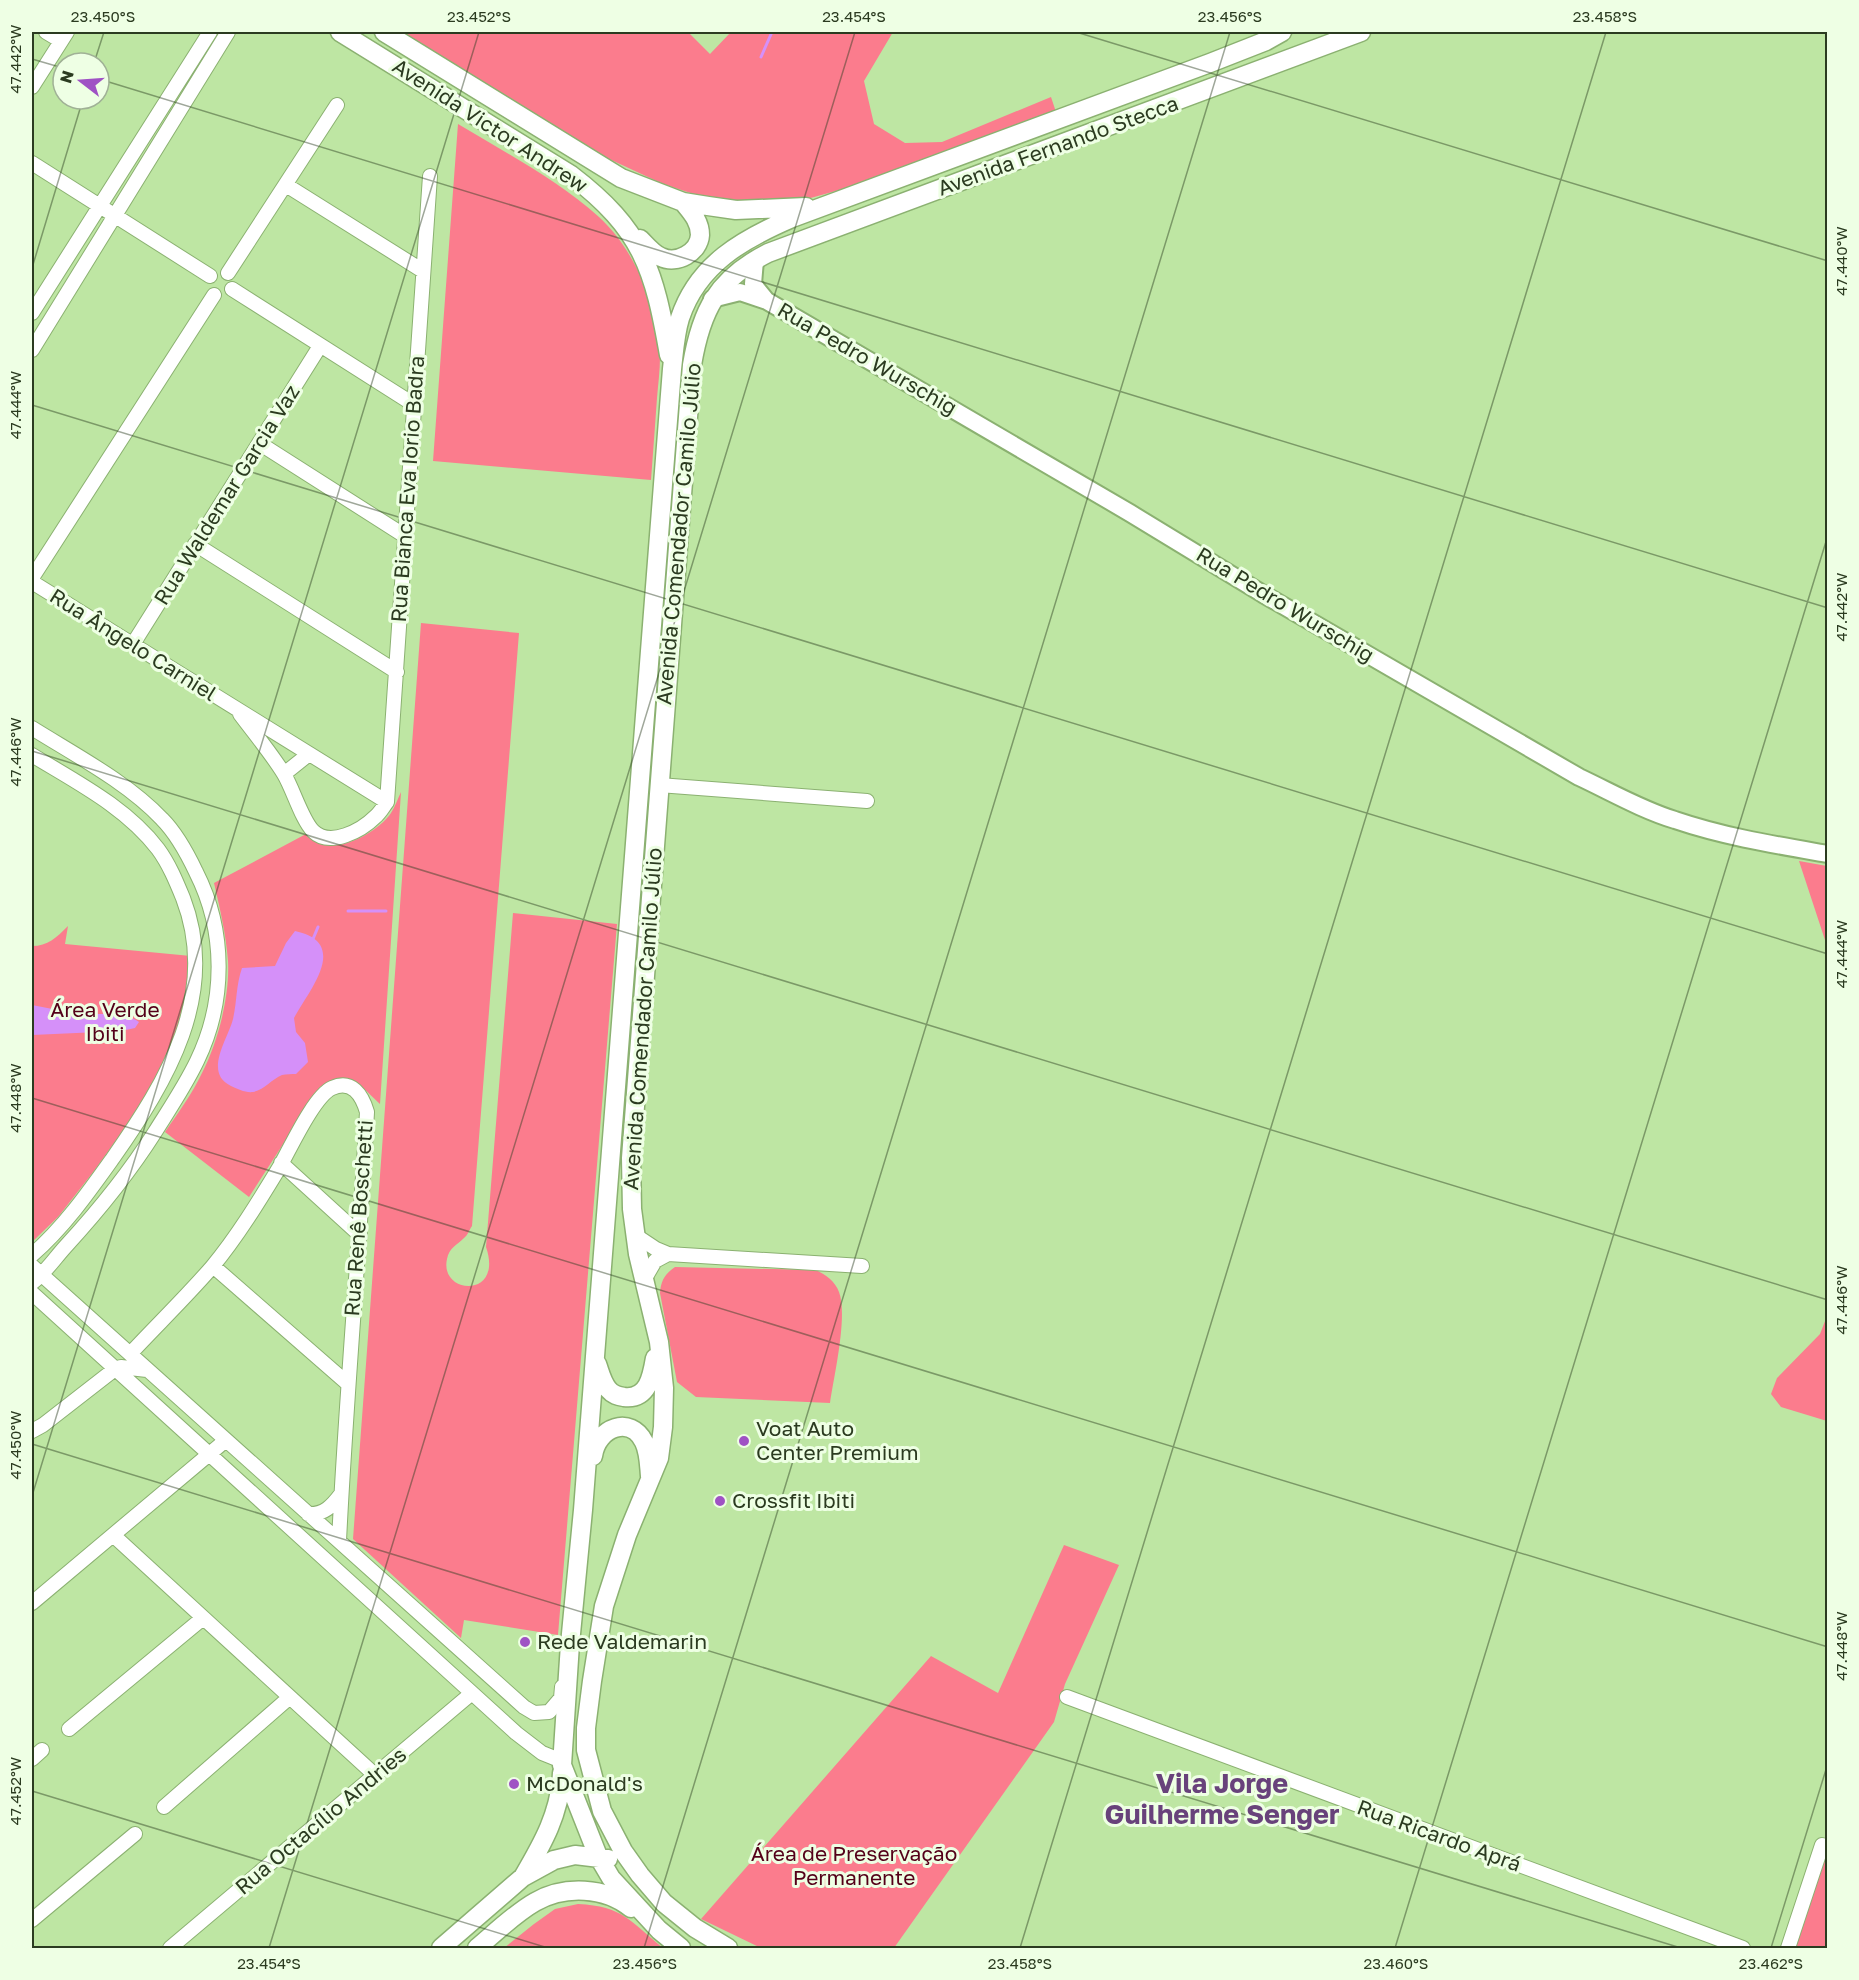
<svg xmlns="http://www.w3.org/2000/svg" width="1859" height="1980" viewBox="0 0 1859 1980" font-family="'Golos Text',sans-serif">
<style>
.green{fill:#fb7c8d}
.water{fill:#d590f9}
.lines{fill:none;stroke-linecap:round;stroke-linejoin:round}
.stream{stroke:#d590f9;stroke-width:3}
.minor-casing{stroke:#8bb171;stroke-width:16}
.tertiary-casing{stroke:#8bb171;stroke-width:20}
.secondary-casing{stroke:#8bb171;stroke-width:21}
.minor{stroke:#fff;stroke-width:14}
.tertiary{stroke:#fff;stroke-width:16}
.secondary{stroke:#fff;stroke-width:18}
.ticks{fill:none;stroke:#2b3b20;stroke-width:1.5;stroke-opacity:0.45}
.poi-dot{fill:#9f52c4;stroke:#eeffe4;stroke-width:2}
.labels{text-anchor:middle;stroke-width:6;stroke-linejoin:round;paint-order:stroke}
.street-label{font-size:21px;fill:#2b3b20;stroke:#eeffe4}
.park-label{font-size:21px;fill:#540019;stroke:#eeffe4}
.poi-label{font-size:21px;fill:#2b3b20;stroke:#eeffe4;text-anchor:start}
.district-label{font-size:27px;font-weight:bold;fill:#68427b;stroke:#eeffe4}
.neatline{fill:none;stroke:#2b3b20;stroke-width:2}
.ticks-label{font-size:15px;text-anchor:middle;fill:#2b3b20}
</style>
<rect width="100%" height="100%" fill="#bee6a3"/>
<path class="green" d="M 396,32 L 688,32 L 710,54 L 731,32 L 893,32 L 864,81 L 874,124 L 905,143 L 942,142 L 1051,97 L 1056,112 L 861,184 L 807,199 L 758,203 L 712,200 L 663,184 L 607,158 Z
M 458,124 C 506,153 558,180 599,217 C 636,251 658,307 660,357 C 660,371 658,385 657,398 C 655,426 653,453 651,480 L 433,461 Z
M 421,623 L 519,633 L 472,1226 C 469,1230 468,1235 464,1238 C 457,1245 449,1248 447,1259 C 439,1295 504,1299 486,1247 L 513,913 L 617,924 L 558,1635 L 464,1620 L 461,1638 L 353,1539 Z
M 401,792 L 380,1104 C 359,1084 350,1070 320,1087 L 249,1197 L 165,1132 C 178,1113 192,1094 202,1073 C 218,1042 230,996 228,961 C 226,934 220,909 214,883 L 306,834 C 326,861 376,835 391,813 C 395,807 398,798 401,792 Z
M 1799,861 L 1827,866 L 1827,949 L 1825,940 Z
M 68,926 L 65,944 L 191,956 L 190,994 L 184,994 L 190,996 L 168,1057 L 135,1114 L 94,1171 L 58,1217 L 32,1242 L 32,946 C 48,946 56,938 68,926 Z
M 675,1267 L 816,1270 C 826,1275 835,1281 839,1292 C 848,1316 834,1376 830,1403 L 696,1397 L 677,1382 L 660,1293 C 661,1280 665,1274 675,1267 Z
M 1827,1316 L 1828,1421 L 1827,1421 L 1781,1407 L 1771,1394 L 1777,1378 L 1820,1334 Z
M 1064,1545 L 1119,1565 L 1065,1684 L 1054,1722 L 894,1948 L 761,1948 L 701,1919 L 931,1656 L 998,1693 Z
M 1827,1845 L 1827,1948 L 1793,1948 Z
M 578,1904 C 623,1906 631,1922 663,1948 L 504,1948 L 534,1924 L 555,1909 Z"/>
<path class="water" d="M 295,931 C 351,943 309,990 294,1018 L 296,1032 L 305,1043 L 308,1062 L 296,1074 C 292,1074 286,1074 282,1075 C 272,1079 264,1090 253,1092 C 246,1093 237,1089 231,1086 C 203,1073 228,1039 233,1019 C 237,1002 236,985 242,968 L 275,966 L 286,943 Z
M 32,1005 C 49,1008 66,1012 84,1014 C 103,1015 122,1010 139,1022 L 135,1028 L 121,1031 L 32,1035 Z"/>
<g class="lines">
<path class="stream" d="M 761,57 L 772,32
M 348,911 L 386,911
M 313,939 L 318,927"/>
<defs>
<path id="minor" d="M 46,32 L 61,41
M 32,87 L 67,32
M 32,163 L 210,276
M 286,185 L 423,271
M 228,273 L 337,105
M 232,289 L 413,404
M 32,313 L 210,32
M 32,350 L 228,32
M 259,443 L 405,536
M 195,544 L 397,672
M 32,578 L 214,295
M 32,582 L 387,802
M 133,644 L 320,346
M 240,714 C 255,734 271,753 284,774 C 293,789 302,820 313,831 C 330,848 362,830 375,817 C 380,813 383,807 387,802
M 32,728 C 75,755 127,782 162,819 C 177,834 187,853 196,872 C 226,931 226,1001 197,1061 C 185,1086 170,1108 155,1132 C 129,1173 99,1210 66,1246 C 55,1258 45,1273 32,1283
M 32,755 C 76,782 126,807 158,849 C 169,864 176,881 183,898 C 220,994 167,1081 113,1158 C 88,1193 64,1227 32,1255
M 284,774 L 309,754
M 659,785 L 867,801
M 387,802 L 430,176
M 281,1163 L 360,1235
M 635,1235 L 656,1249 L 668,1254 L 862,1266
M 32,1266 L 524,1707 L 534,1713 L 549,1712 L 561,1698 L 562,1687
M 213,1266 L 347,1383
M 644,1280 L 655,1261 L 668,1254
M 32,1293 L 516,1733 L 542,1753 L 562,1761
M 130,1354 C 157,1325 186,1297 212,1267 C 237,1237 259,1201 279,1168 C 290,1149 314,1096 332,1088 C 352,1079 362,1095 367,1112 C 359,1255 346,1397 339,1541
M 32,1431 L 43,1425 L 115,1369 L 121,1367 L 147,1370
M 308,1514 C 324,1515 332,1506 341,1494
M 113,1535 L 376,1776
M 32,1603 L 226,1440
M 1067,1697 L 1743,1948
M 69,1729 L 203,1618
M 32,1759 L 42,1750
M 164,1807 L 290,1697
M 32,1920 L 135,1834
M 170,1948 L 472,1693
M 1788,1948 L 1822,1845"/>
<path id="tertiary" d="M 755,260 L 753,284 L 766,300
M 712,299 L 740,292 L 767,301 L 1130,513 L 1263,594 L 1579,777 C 1611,792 1642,810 1675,820 C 1725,837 1776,845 1828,854"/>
<path id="secondary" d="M 340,32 L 571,175 C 643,230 654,269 669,355
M 384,32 L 621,178 L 683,202 L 708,206 L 736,210 L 806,207
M 640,239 C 646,245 653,254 661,257 C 677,265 699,252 700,235 C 700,221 691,212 683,202
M 597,1364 C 600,1372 602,1382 608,1389 C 613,1395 618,1396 624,1397 C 648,1400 652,1376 655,1358
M 593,1456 C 597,1427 631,1415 644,1442 C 649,1452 649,1465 650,1476
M 523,1877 C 543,1843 560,1813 562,1773
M 441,1948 L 523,1877 L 554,1860 L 575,1855 L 608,1859
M 477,1948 C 495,1933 514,1914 535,1902 C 565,1885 605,1887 631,1908
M 681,1948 L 659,1930 L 611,1878 L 598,1856 L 562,1765 L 570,1644 L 583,1510 L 672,369 C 674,352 675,334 680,318 C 698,264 743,239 792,218 L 1210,63 L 1266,41 L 1282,32
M 728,1948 L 695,1928 L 664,1903 L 640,1875 L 623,1851 L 602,1811 L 586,1750 L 586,1728 L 592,1681 L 604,1606 L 627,1535 L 659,1458 L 663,1427 L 664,1388 L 659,1342 L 638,1254 L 632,1209 L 631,1158 L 692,365 C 701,311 717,279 768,253 L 1361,32"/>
</defs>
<use href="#minor" class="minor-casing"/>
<use href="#tertiary" class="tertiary-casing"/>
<use href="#secondary" class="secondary-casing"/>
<use href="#minor" class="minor"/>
<use href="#tertiary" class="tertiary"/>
<use href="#secondary" class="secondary"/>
</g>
<path class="ticks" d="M 1076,32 L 1828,261M 32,59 L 63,68M 94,63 L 104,32M 99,79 L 1828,608M 32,268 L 83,99M 32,405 L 1828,954M 32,751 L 1828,1300M 32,1098 L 1828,1647M 32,1444 L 1681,1948M 32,1496 L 479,32M 32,1791 L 548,1948M 269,1948 L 855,32M 644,1948 L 1230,32M 1020,1948 L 1606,32M 1395,1948 L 1828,535M 1771,1948 L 1828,1763"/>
<g class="poi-dot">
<circle cx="744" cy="1441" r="6"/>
<circle cx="720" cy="1501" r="6"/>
<circle cx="525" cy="1642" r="6"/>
<circle cx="514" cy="1784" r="6"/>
</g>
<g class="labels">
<g class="street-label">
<text transform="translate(490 126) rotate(33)" y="7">Avenida Victor Andrew</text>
<text transform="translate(1058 146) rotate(-20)" y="7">Avenida Fernando Stecca</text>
<text transform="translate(867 359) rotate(30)" y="7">Rua Pedro Wurschig</text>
<text transform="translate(408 489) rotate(-86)" y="7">Rua Bianca Eva Iorio Badra</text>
<text transform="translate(227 495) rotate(-58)" y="7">Rua Waldemar Garcia Vaz</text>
<text transform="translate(679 534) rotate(-85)" y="7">Avenida Comendador Camilo Júlio</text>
<text transform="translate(1285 605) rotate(31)" y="7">Rua Pedro Wurschig</text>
<text transform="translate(133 645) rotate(32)" y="7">Rua Ângelo Carniel</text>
<text transform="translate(643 1019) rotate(-86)" y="7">Avenida Comendador Camilo Júlio</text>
<text transform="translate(359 1218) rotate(-86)" y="7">Rua Renê Boschetti</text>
<text transform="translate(321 1821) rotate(-40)" y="7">Rua Octacílio Andries</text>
<text transform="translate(1439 1836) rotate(20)" y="7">Rua Ricardo Aprá</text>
</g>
<g class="park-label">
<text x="105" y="1017">Área Verde<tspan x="105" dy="24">Ibiti</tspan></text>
<text x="854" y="1861">Área de Preservação<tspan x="854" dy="24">Permanente</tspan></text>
</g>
<g class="poi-label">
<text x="756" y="1436">Voat Auto<tspan x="756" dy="24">Center Premium</tspan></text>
<text x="732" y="1508">Crossfit Ibiti</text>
<text x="537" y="1649">Rede Valdemarin</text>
<text x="526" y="1791">McDonald's</text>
</g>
<g class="district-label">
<text x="1222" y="1793">Vila Jorge<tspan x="1222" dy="31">Guilherme Senger</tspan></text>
</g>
</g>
<rect width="1859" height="1980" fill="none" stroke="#eeffe4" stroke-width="66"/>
<g transform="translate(81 81) rotate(287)"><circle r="28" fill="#eeffe4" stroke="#a0b196" stroke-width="1.5"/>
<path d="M0-4.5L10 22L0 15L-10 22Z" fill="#9f52c4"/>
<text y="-9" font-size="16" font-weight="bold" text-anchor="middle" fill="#2b3b20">N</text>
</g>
<rect x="33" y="33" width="1793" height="1914" class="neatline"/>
<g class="ticks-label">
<text x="103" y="22">23.450°S</text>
<text x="479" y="22">23.452°S</text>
<text x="854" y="22">23.454°S</text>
<text x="1230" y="22">23.456°S</text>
<text x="1605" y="22">23.458°S</text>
<text transform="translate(16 59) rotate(-90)" y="5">47.442°W</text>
<text transform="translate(1842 261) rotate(-90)" y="5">47.440°W</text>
<text transform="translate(16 405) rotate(-90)" y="5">47.444°W</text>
<text transform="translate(1842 607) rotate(-90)" y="5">47.442°W</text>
<text transform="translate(16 752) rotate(-90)" y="5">47.446°W</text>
<text transform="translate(1842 954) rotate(-90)" y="5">47.444°W</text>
<text transform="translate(16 1098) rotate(-90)" y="5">47.448°W</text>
<text transform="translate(1842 1300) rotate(-90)" y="5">47.446°W</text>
<text transform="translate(16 1445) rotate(-90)" y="5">47.450°W</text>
<text transform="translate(1842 1646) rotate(-90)" y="5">47.448°W</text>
<text transform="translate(16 1791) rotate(-90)" y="5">47.452°W</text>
<text x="269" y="1969">23.454°S</text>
<text x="645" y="1969">23.456°S</text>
<text x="1020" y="1969">23.458°S</text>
<text x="1396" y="1969">23.460°S</text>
<text x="1771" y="1969">23.462°S</text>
</g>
</svg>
